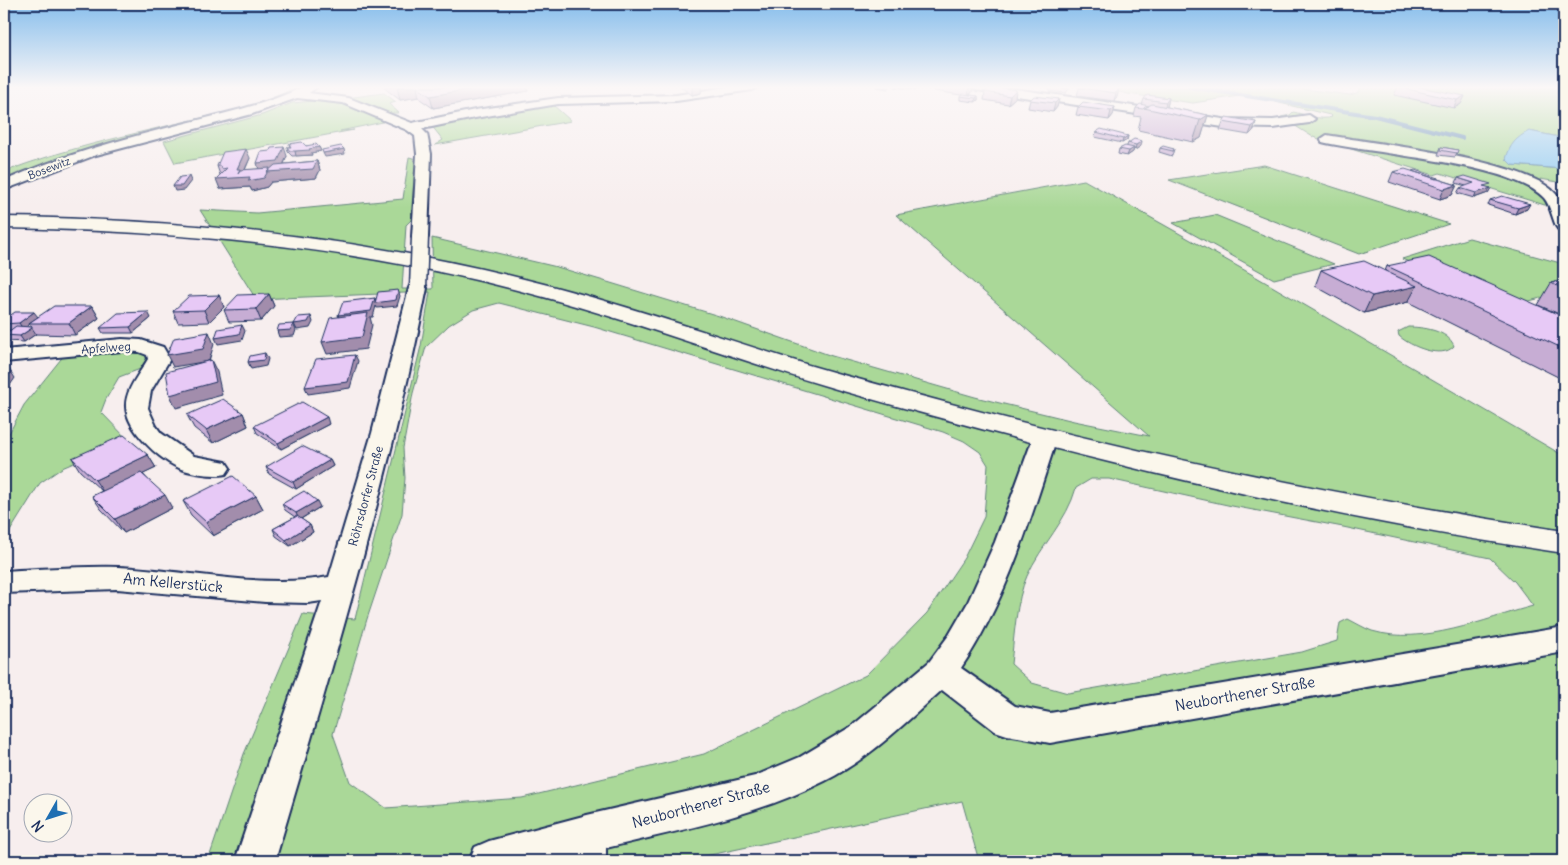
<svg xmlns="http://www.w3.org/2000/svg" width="1568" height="865" viewBox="0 0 1568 865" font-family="Delius,sans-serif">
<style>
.green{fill:#aad898;stroke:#62847b;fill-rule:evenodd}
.water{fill:#91cbf1;stroke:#628db6}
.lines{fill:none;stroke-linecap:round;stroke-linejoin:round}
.stream{stroke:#628db6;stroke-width:4}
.minor-casing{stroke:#1b2f5e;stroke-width:4}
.major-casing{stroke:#1b2f5e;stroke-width:3}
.minor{fill:#fbf7ec;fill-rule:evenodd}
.major{fill:#fbf7ec;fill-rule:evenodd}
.minor-bridge-casing{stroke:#1b2f5e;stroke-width:19;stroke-linecap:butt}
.minor-bridge{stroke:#fbf7ec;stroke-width:16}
.wall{fill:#c7add4;stroke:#1b2f5e;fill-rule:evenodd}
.shaded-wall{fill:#a28dac;stroke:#1b2f5e}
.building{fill:#e7c9f6;stroke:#1b2f5e}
.labels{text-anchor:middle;stroke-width:4.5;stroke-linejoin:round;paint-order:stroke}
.far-street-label{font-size:11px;fill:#1b2f5e;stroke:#fbf7ec}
.street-label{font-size:12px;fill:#1b2f5e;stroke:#fbf7ec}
.near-street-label{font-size:15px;fill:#1b2f5e;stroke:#fbf7ec}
</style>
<rect width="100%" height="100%" fill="#f7eeee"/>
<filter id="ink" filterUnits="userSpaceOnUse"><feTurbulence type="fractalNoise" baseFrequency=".02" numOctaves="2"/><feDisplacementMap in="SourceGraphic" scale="10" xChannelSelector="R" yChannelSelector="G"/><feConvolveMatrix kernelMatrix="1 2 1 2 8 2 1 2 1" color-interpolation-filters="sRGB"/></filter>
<g filter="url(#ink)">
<path class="green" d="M 296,87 L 302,87 L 257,107 L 40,167 L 4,181 L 4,172 C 63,149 125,136 187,121 C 223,113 262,105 296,87 Z
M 1100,87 L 1289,87 L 1350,95 L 1359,92 L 1361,87 L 1564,87 L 1564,138 L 1529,131 L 1512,165 L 1564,169 L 1564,183 L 1540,179 L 1549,195 L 1564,209 L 1564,236 L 1548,206 L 1440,173 L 1434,175 L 1313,137 L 1281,117 L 1290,115 L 1293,112 C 1305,114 1320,121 1332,117 L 1330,115 L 1246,95 L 1193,103 L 1128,94 Z
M 384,93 L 396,102 L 389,104 L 399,113 L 384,113 L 346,98 Z
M 325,100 L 351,106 L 382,120 L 383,122 L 340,131 L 354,130 L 175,163 L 164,141 L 262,115 L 292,103 Z
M 552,104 L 571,121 L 435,145 L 443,140 L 431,125 Z
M 409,157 L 413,158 L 415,163 L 411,220 L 406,225 L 402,289 L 433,289 L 432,238 L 557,267 L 614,284 L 719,316 L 832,356 L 975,397 L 1074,421 L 1149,436 L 896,215 L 1084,180 L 1246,271 L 1564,456 L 1564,861 L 979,861 L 962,801 L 682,861 L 208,861 L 244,754 L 303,614 L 355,619 L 421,346 L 430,292 L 256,299 L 200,210 L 257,213 L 403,199 ZM 499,303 L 594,327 L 943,432 L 964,441 L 980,452 L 988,465 L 984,517 L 964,558 L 927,613 L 866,675 L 704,754 L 522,798 L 386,808 L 350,782 L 333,734 L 367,619 L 402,514 L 405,478 L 403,448 L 413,393 L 426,347 L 449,325 L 473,310 ZM 1091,479 L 1109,479 L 1232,506 L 1343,527 L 1490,558 L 1515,582 L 1533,606 C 1484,619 1423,646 1372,631 C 1364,628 1356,623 1348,619 L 1340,623 L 1337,641 L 1302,652 L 1068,693 L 1032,683 L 1011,664 C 1014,638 1016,600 1027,576 C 1041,545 1067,521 1076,488 Z
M 1264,165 L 1449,224 L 1359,254 L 1169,180 Z
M 1215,215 L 1334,264 L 1274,279 L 1173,223 Z
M 1469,238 L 1564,264 L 1564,292 L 1510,306 L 1402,259 Z
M 1408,327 C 1422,327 1448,330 1454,346 C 1442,360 1410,346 1399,336 L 1398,332 Z
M 119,350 C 129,350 140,349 147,358 L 143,368 L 119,377 L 106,399 L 101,412 L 128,440 L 62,468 L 40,483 L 4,541 L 4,443 L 24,405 L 65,354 Z"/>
<path class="water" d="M 1529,131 L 1564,138 L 1564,169 L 1512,165 L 1506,159 C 1510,144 1516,138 1529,131 Z"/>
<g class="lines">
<path class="stream" d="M 1189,87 L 1375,116 L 1462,138"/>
<defs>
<path id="minor" d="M 303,87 L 317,87 L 309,93 L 349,98 L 412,123 L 475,110 L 558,98 L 676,95 L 726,87 L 757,87 L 752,90 L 676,101 L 558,104 L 475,118 L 422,129 L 427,134 L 431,154 L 428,237 L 426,241 L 414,241 L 412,237 L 417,154 L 415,136 L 407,130 L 343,103 L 297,98 L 252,114 L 96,155 L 4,190 L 4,181 C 60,156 119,140 178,125 C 221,114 263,106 303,87 Z
M 972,87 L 1002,87 L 1223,119 L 1273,120 L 1309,115 L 1315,119 L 1309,123 L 1273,128 L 1223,127 L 977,90 Z
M 1327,135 C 1377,144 1521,159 1554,192 C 1566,203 1564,216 1564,231 L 1558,229 L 1556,226 C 1552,217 1550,205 1544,198 C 1512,163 1372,154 1322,142 L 1321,139 Z
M 418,282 L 425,284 L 427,288 C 389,482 331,671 275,861 L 235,861 L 322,601 L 308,603 L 265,602 L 117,589 L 4,593 L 4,571 C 41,569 80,566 118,567 C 187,570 261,589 329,577 L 372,433 L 409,288 L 411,284 Z
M 122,339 L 141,340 L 163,347 L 170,359 L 151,391 L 148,408 L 156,426 L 161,433 L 194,456 L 226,462 L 230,468 L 226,474 C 214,477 188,473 177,467 C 158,458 127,430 126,407 C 125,390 140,373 148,359 L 147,355 L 139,352 L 122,351 L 4,362 L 4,350 Z
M 1045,431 L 1053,433 L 1057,438 C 1031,517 1008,598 961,668 L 1015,706 L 1050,713 L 1564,627 L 1564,652 L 1050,743 L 1007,735 L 995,731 L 942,690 C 905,723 869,759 825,781 C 756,816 680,830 606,848 L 606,861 L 566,861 L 566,859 L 558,861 L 469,861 L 475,847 L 489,841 L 587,815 L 755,776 L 800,757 L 852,726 L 929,662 L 949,635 L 967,604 L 995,542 L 1033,438 L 1037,433 Z"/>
<path id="major" d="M 4,217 C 178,219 351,236 520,278 C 619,302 715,336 812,366 C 856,379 900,390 944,402 C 1148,457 1355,499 1564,531 L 1564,553 C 1320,518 1080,458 843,391 C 733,359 625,317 513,289 C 346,246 176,231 4,228 Z"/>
</defs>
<use href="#minor" class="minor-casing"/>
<use href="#major" class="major-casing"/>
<use href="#minor" class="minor"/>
<use href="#major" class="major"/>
<defs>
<path id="minor-bridge" d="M 418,288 L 420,237"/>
</defs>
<use href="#minor-bridge" class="minor-bridge-casing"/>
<use href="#minor-bridge" class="minor-bridge"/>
</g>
<path class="wall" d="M 383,87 L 527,87 L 528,91 L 433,108 L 420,99 L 419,97 L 400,100 Z
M 681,87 L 701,87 L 701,93 L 692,95 Z
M 877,87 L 890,87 L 888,89 Z
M 895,87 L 920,87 L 918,90 Z
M 935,87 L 973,87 L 972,92 L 970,95 L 978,96 L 978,100 L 975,102 L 960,100 L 960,96 L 961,95 L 934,91 Z
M 1050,87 L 1070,87 L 1066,93 L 1049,91 Z
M 1398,87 L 1465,96 L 1461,104 L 1454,108 L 1394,95 Z
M 1079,88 L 1119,89 L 1117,97 L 1114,101 L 1077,96 Z
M 1016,90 L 1015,98 L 1008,104 L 984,100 L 985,92 Z
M 1169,98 L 1167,107 L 1208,115 L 1201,138 L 1193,142 L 1138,130 L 1141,117 L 1134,116 L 1136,108 L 1142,105 L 1144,99 Z
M 1059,99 L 1057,107 L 1053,112 L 1028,108 L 1030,100 Z
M 1078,107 L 1115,107 L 1113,115 L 1109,120 L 1076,115 Z
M 1223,122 L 1256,122 L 1253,131 L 1249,135 L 1220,130 Z
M 1096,132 L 1128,136 L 1127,140 L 1122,143 L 1095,137 Z
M 1128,143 L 1141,146 L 1135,150 L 1134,149 L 1133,152 L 1127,156 L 1118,154 L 1119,149 L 1127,146 Z
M 289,144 L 319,147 L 321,151 L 311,153 L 312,155 L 292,156 L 288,152 L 287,147 L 290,147 Z
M 1441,147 L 1458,150 L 1455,157 L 1438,155 Z
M 1160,148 L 1174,149 L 1172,156 L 1159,152 Z
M 287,156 L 284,164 L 317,161 L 320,170 L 316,178 L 271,182 L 267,187 L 252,191 L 250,187 L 220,189 L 220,175 L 217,166 L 250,158 L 245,170 L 259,169 Z
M 1393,172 L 1438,178 L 1438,179 L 1457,185 L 1452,195 L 1440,199 L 1389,182 Z
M 1458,178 L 1489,188 L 1491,188 L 1488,193 L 1474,198 L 1457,193 L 1460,188 L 1466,186 L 1456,183 Z
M 1490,200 L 1527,209 L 1515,214 L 1488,205 Z
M 1387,266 L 1564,317 L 1564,380 L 1408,302 L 1364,313 L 1315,286 L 1321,270 L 1385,271 Z
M 1564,280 L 1564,316 L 1538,305 L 1551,283 Z
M 269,294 L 274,306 L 261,321 L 229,322 L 224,310 Z
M 219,295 L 224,307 L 209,322 L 178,323 L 173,311 Z
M 92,306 L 99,318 L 75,335 L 36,334 L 24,342 L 7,341 L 4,336 L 4,335 L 12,330 L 4,330 L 4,320 L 37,317 ZM 30,324 L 32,327 L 26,327 Z
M 151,318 L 133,333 L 103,333 L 100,328 Z
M 243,413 L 248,426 L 213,443 L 194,428 L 187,415 Z
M 329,424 L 281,449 L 257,433 L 254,426 Z
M 148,455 L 156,468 L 143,474 L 172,508 L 124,533 L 101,509 L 92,496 L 102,491 L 80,471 L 72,458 Z
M 330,460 L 333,466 L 296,489 L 269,474 L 266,467 Z
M 256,496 L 263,509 L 213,536 L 191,515 L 183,501 Z
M 282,504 L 320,507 L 301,519 L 310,525 L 313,532 L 290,546 L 276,536 L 273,529 L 295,517 L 285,510 Z"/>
<path class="shaded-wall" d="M 397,87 L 417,87 L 419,97 L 400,100 Z
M 482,87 L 527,87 L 528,91 L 433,108 L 430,96 Z
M 692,87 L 701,87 L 701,93 L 692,95 Z
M 970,87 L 973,87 L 972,92 L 968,96 L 969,88 Z
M 1119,89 L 1117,97 L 1114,101 L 1116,93 Z
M 1016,90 L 1015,98 L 1008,104 L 1010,96 Z
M 978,96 L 978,100 L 975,102 L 976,98 Z
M 1465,96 L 1461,104 L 1454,108 L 1457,100 Z
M 1169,98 L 1167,107 L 1164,110 L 1166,102 Z
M 1059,99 L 1057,107 L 1053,112 L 1055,103 Z
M 1115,107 L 1113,115 L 1109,120 L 1111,111 Z
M 1208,115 L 1201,138 L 1193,142 L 1200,120 Z
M 1256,122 L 1253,131 L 1249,135 L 1252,127 Z
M 1128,136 L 1127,140 L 1122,143 L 1123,139 Z
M 1142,141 L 1141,146 L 1135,150 L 1136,145 Z
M 284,147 L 287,156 L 281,170 L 317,161 L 320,170 L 316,178 L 271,182 L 267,187 L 252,191 L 250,187 L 220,189 L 216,179 L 237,169 L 246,149 L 250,158 L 242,176 L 260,173 L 257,163 Z
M 319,147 L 321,151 L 311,153 L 312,155 L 296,156 L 295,151 Z
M 1134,148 L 1133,152 L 1127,156 L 1129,151 Z
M 344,149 L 345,154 L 325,157 L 323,153 Z
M 189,176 L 191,181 L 184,190 L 175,191 L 173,186 Z
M 1457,185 L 1452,195 L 1440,199 L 1444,189 Z
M 1491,188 L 1488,193 L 1474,198 L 1476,193 Z
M 1530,204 L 1527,209 L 1515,214 L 1518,208 Z
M 1417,286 L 1408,302 L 1364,313 L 1372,296 Z
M 398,290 L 400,296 L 397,306 L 377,308 L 376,306 L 373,317 L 370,317 L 372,325 L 366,349 L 327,354 L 322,342 L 340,320 L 338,315 L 375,298 L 376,303 Z
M 269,294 L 274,306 L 261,321 L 256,309 Z
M 219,295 L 224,307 L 209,322 L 204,310 Z
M 92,306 L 99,318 L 75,335 L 69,323 Z
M 34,312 L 38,317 L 29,323 L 30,324 L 23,329 L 19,323 Z
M 148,312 L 151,318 L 133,333 L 130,327 Z
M 311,316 L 313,322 L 310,328 L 297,330 L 294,324 Z
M 293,324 L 296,330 L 294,336 L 279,337 L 277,331 Z
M 242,325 L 245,331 L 242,340 L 218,344 L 215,338 Z
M 32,328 L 36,334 L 24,342 L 20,336 Z
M 209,332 L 214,344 L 209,361 L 173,367 L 167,355 Z
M 265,353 L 268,359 L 266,366 L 251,369 L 248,362 Z
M 355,355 L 358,361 L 350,388 L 308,394 L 305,387 Z
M 211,360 L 217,372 L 222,395 L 176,408 L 170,395 Z
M 7,366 L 15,378 L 4,394 L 4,371 Z
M 243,413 L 248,426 L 213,443 L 206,430 Z
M 327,417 L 329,424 L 281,449 L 278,443 Z
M 148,455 L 156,468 L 104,493 L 95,480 Z
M 330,460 L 333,466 L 296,489 L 293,482 Z
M 165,495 L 172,508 L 124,533 L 115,519 Z
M 256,496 L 263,509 L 213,536 L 206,522 Z
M 317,501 L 320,507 L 299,520 L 296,513 Z
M 310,525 L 313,532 L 290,546 L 286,540 Z"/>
<path class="building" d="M 417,87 L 482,87 L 430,96 Z
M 990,87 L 997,87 L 1016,90 L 1010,96 L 985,92 Z
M 1056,87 L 1068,87 L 1067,89 Z
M 1079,87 L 1107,87 L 1119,89 L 1116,93 L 1079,88 Z
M 1398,87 L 1420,87 L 1465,96 L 1457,100 Z
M 963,94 L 978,96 L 976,98 L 960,96 Z
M 1147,95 L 1169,98 L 1166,102 L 1144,99 Z
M 1034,96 L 1059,99 L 1055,103 L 1030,100 Z
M 1083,102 L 1115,107 L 1111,111 L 1078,107 Z
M 1140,104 L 1149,106 L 1144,108 L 1143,109 L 1136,108 Z
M 1152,104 L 1208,115 L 1200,120 L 1144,108 Z
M 1226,117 L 1256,122 L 1252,127 L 1223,122 Z
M 1101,129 L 1128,136 L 1123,139 L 1096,132 Z
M 1134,139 L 1142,141 L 1136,145 L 1128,143 Z
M 302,142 L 306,146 L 316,144 L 319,147 L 309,149 L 310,150 L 295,151 L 290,151 L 287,147 L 291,147 L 289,144 Z
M 341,146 L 344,149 L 323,153 L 322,150 Z
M 1125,146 L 1134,148 L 1129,151 L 1119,149 Z
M 1163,146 L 1174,149 L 1173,151 L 1160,148 Z
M 284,147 L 278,161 L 257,163 L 261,152 L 270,151 L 271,148 Z
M 1441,147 L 1458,150 L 1457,153 L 1440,150 Z
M 246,149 L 237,169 L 240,169 L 238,173 L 240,170 L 270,168 L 264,178 L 248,181 L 250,177 L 216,179 L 227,168 L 222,169 L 221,166 L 217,166 L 223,152 Z
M 317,161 L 313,169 L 267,172 L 275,165 Z
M 1405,169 L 1457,185 L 1444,189 L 1393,172 Z
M 1415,170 L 1438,178 L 1436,179 L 1412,171 Z
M 189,176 L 182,186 L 173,186 L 180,177 Z
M 1465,176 L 1491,184 L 1483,186 L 1491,188 L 1476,193 L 1460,188 L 1474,183 L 1458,178 Z
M 1502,196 L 1530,204 L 1518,208 L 1490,200 Z
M 1429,257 L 1564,317 L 1564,349 L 1387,266 Z
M 1364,261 L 1417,286 L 1372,296 L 1321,270 Z
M 1564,280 L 1564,289 L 1551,283 Z
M 398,290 L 396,300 L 375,303 L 378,292 Z
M 269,294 L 256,309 L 224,310 L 238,295 Z
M 219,295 L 204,310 L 173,311 L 189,296 Z
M 375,298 L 371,311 L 338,315 L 343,302 Z
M 54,306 L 92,306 L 69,323 L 29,323 Z
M 15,312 L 34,312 L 19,323 L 4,324 L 4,320 Z
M 148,312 L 130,327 L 100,328 L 118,313 Z
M 368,313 L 362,337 L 322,342 L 330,318 Z
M 311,316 L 308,322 L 294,324 L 298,317 Z
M 293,324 L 291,330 L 277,331 L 279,325 Z
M 242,325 L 239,334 L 215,338 L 218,329 Z
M 16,326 L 32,327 L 32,328 L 20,336 L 4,335 Z
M 209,332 L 203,349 L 167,355 L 174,338 Z
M 265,353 L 264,360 L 248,362 L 250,356 Z
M 355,355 L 348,382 L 305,387 L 316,359 Z
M 211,360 L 216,382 L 170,395 L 166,372 Z
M 223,399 L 243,413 L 206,430 L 187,415 Z
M 302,402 L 327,417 L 278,443 L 254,426 Z
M 124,435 L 148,455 L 95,480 L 72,458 Z
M 302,446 L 330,460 L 293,482 L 266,467 Z
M 141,473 L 165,495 L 115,519 L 92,496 Z
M 233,476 L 256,496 L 206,522 L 183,501 Z
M 304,491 L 317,501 L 296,513 L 282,504 Z
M 297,516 L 310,525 L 286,540 L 273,529 Z"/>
</g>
<linearGradient id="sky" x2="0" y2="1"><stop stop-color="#85bdec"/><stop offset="0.42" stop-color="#fbf7f7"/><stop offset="1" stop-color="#fbf7f7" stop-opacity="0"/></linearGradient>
<rect width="1568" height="208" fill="url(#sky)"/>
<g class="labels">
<g class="far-street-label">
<text transform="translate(49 168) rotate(-21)" y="4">Bosewitz</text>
</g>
<g class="street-label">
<text transform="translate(106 348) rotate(-4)" y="4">Apfelweg</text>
<text transform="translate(366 496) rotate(-75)" y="4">Röhrsdorfer Straße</text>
</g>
<g class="near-street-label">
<text transform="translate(173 583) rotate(5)" y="5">Am Kellerstück</text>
<text transform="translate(1245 694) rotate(-10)" y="5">Neuborthener Straße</text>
<text transform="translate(701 805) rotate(-15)" y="5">Neuborthener Straße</text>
</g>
</g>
<rect width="1568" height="865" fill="none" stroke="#fbf7ec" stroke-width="20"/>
<rect x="10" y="10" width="1548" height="845" fill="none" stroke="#1b2f5e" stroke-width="2" filter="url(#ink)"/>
<g transform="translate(48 818) rotate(231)"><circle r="24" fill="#fbf7ec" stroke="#a1a7b3"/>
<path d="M0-4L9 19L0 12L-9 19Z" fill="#1f6fb2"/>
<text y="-8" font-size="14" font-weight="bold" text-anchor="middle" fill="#1b2f5e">N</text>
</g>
</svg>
